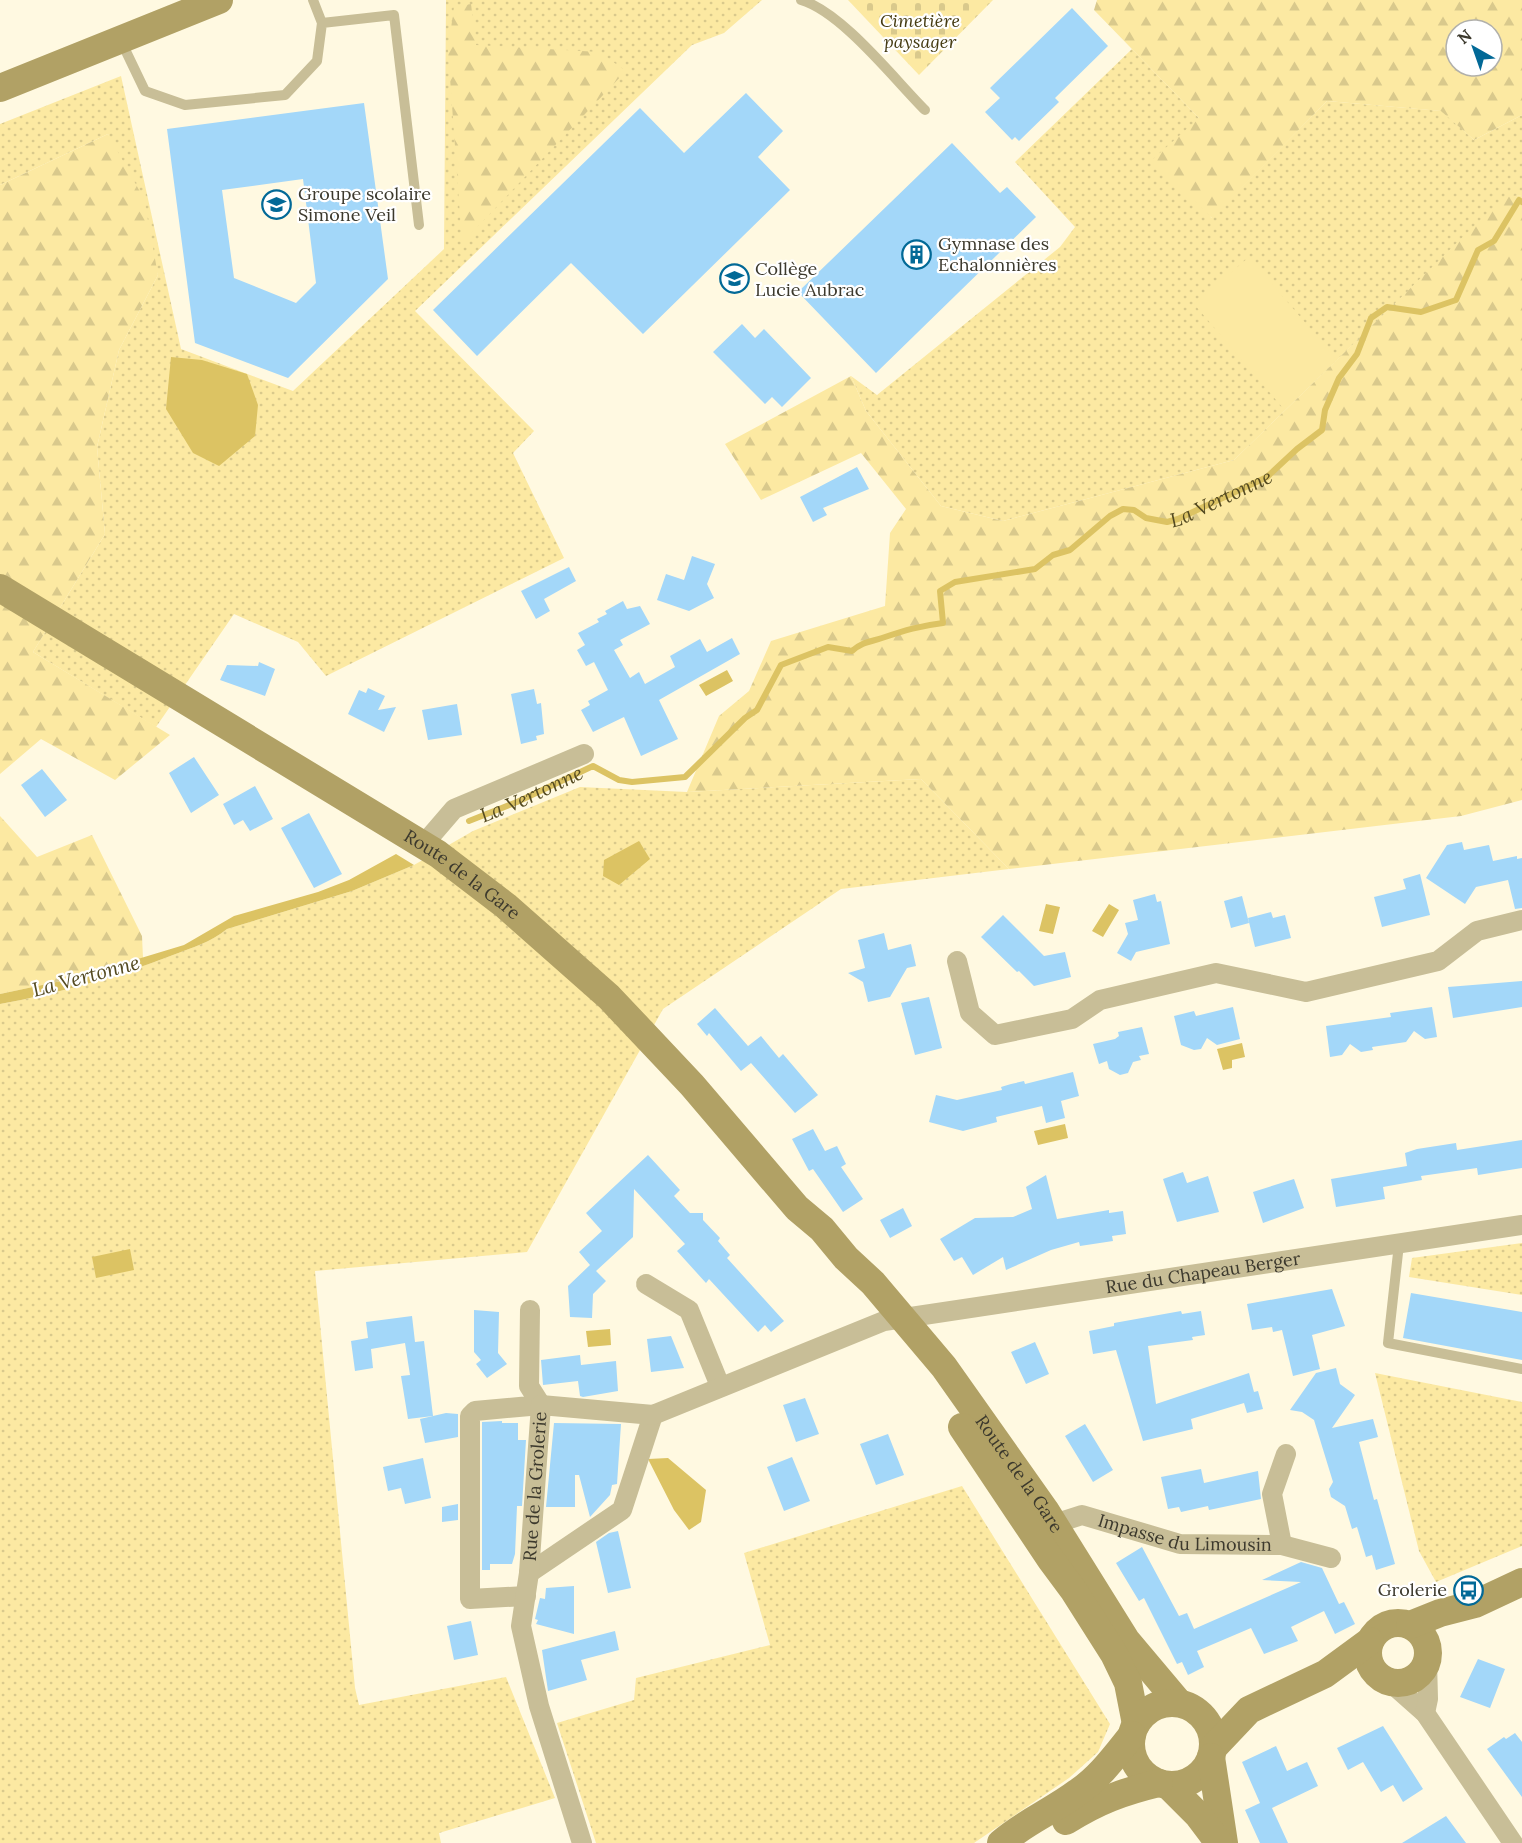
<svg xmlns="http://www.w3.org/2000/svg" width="1522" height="1843" viewBox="0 0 1522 1843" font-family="Lora,serif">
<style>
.grass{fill:url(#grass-dots)}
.forest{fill:url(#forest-firs);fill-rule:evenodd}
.cemetery{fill:url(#cemetery-stones)}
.pitch{fill:#fce9a2}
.water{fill:#dcc363}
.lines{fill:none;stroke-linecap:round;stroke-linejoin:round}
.stream{stroke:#dcc363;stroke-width:6}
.building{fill:#a3d7f9;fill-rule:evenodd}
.lane{stroke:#c8be97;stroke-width:10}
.street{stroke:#c8be97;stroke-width:20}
.secondary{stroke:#b1a165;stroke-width:28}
.labels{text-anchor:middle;stroke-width:4.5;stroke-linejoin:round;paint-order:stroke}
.park-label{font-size:18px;font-style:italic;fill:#453b12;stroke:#fff}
.poi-label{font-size:18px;fill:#3c392d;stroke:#fff;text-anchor:start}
.street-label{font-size:18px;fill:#3c392d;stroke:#fff}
.water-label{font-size:20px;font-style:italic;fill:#544a21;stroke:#fff}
</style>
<defs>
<pattern id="grass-dots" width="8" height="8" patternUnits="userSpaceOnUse" patternTransform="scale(1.5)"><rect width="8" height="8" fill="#fce9a2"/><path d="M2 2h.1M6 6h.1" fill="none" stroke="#d9c98c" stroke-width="1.8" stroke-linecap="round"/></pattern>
<pattern id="forest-firs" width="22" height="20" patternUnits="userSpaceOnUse" patternTransform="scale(1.5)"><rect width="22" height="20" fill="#fce9a2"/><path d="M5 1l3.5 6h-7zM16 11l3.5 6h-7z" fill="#d9c98c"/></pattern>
<pattern id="cemetery-stones" width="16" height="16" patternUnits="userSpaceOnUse" patternTransform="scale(1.5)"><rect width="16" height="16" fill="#fce9a2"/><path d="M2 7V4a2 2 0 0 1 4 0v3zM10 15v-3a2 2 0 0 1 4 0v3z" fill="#d9c98c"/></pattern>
</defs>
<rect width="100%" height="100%" fill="#fff9e1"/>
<path class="grass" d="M 446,0 L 762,0 L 724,33 L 692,45 L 415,311 L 534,431 L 513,453 L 564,558 L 326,676 L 298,642 L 234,614 L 156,727 L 33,652 L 105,534 L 97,447 L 119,350 L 158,275 L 108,134 L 0,185 L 0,124 L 121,76 L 181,349 L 293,391 L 444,249 Z
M 1132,49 L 1199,118 L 1211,218 L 1327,101 L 1442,111 L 1474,140 L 1522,115 L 1522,195 L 1504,198 L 1234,460 L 1003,521 L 941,506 L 866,411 L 851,376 L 877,395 L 1060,247 L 1075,227 L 1015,162 Z
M 921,779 L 1009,869 L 841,889 L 663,1009 L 527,1252 L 315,1271 L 355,1688 L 359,1705 L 506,1677 L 555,1798 L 439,1833 L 441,1843 L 0,1843 L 0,1004 C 60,993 116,977 173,955 C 193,947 210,943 227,929 L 352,891 L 414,865 L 473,831 L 580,787 L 687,792 Z
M 1522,1243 L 1522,1295 L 1409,1277 L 1412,1258 Z
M 1375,1373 L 1522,1402 L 1522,1546 L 1436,1582 L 1419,1551 Z
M 962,1486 L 1110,1724 L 1098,1752 L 1069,1778 L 974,1843 L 596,1843 L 557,1723 L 634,1700 L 636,1678 L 770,1645 L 744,1553 Z"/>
<path class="forest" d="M 1097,0 L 1522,0 L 1522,115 L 1474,140 L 1441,111 L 1327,101 L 1212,218 L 1152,160 L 1199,118 L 1094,10 ZM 1456,30 L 1492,30 L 1492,66 L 1456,66 Z
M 471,4 L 476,45 L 599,52 L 626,71 L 462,243 L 448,50 L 454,7 Z
M 108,134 L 144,199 L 158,275 L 119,350 L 97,447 L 105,534 L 33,652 L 170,735 L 115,780 L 41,739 L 0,774 L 0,185 Z
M 1522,195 L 1522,800 L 1461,816 L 1009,869 L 921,779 L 687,792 L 719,716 L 749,691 L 771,641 L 885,606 L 890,533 L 906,509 L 861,453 L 761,500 L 725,444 L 851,376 L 866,411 L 941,506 L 1003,521 L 1234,460 L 1504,197 Z
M 0,816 L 37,857 L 92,835 L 142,936 L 143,958 L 75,978 L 0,994 Z"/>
<path class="cemetery" d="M 848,0 L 993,0 L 919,75 Z"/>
<path class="pitch" d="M 1249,257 L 1337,360 L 1282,407 L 1194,304 Z"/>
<path class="water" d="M 171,357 L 202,360 L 247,374 L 258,405 L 255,436 L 219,466 L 193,453 L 166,409 Z
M 727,670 L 733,681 L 706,696 L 699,685 Z
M 639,841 L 650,859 L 619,885 L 603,876 L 604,860 Z
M 396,854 L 414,865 L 352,891 L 227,929 C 210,943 193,947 173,955 C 116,977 60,993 0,1004 L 0,994 L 75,978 L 184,945 L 234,916 L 318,892 L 349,880 Z
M 1046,904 L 1060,907 L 1053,934 L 1039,931 Z
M 1109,904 L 1119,910 L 1103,937 L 1092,931 Z
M 1242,1043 L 1245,1057 L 1232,1060 L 1232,1068 L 1223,1070 L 1217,1049 Z
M 1065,1124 L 1068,1138 L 1038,1145 L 1034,1131 Z
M 130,1249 L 134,1270 L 96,1278 L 92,1257 Z
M 610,1329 L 611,1345 L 588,1347 L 586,1331 Z
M 668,1458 L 706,1490 L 701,1522 L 689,1530 L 674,1510 L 648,1459 Z"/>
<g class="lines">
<path class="stream" id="s1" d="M 469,821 L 517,802 L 593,766 L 619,780 L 632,782 L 685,777 L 745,718 L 757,710 L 781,665 L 828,647 L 852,651 C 862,642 870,642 882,638 C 906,630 919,626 943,623 L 940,591 L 955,582 L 1035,569 L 1053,555 L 1070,550 L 1110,516 L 1123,509 L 1134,510 L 1146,518 L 1167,522 L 1178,519 L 1267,477 L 1297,449 L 1322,430 L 1325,410 L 1339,378 L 1357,354 L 1371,318 L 1387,307 L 1421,312 L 1456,300 L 1478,250 L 1494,241 L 1519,200 L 1522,202"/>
</g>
<path class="building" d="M 1072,8 L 1108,46 L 1055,98 L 1059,102 L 1019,141 L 1015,137 L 1012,140 L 985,112 L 1000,98 L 990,88 Z
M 746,93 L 783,131 L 758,157 L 790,190 L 643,334 L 571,263 L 477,356 L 433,310 L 640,108 L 684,153 Z
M 364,103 L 388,279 L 288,378 L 195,343 L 167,129 ZM 303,179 L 316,283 L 296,303 L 234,278 L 222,190 Z
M 952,143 L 1000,193 L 1007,187 L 1036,217 L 876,373 L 798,292 Z
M 742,324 L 755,338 L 764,329 L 811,378 L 782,407 L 772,397 L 765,404 L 713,352 Z
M 857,467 L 869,489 L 823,508 L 827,515 L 813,522 L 800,497 Z
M 692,556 L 715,564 L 707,584 L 714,598 L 689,611 L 657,600 L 666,574 L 684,580 Z
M 569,567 L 576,581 L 544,599 L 550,611 L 536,619 L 521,591 Z
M 623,601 L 627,609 L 640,606 L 650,624 L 620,640 L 623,645 L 614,650 L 630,678 L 639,672 L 645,684 L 675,667 L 670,656 L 700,639 L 707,652 L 732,638 L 740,654 L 659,700 L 678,739 L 641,756 L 624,717 L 593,732 L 581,710 L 590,705 L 588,701 L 608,690 L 594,662 L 586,666 L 577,650 L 585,645 L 578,633 L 599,622 L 597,619 L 607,614 L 605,611 Z
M 259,662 L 275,669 L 265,696 L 220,680 L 227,665 L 258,666 Z
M 368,688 L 385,696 L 378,710 L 396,707 L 384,732 L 348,714 L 359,690 L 366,693 Z
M 534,689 L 537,704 L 541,703 L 544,734 L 536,736 L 537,740 L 521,744 L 511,694 Z
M 457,704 L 462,735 L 428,740 L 422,710 Z
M 194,757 L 219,795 L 191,813 L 169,773 Z
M 42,769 L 67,800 L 45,817 L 21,785 Z
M 255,786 L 273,819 L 250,831 L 243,820 L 234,825 L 223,804 Z
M 309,813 L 342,874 L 314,888 L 281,828 Z
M 1462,842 L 1464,850 L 1489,845 L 1493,861 L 1517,856 L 1517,859 L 1522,858 L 1522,908 L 1515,909 L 1508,880 L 1476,887 L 1465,904 L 1426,878 L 1447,845 Z
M 1420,874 L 1430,915 L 1382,927 L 1374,897 L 1406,889 L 1403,879 Z
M 1155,894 L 1157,902 L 1161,901 L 1170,944 L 1136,952 L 1131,961 L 1117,953 L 1128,934 L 1125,923 L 1138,920 L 1133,900 Z
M 1242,896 L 1249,923 L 1231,928 L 1224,901 Z
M 1271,912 L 1273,918 L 1285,915 L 1291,938 L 1255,947 L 1248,918 Z
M 1003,915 L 1044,956 L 1065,952 L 1071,977 L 1034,986 L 1019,971 L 1017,972 L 981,937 Z
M 884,933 L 888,950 L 911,944 L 916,966 L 907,968 L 890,997 L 868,1002 L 863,982 L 848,973 L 865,968 L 858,940 Z
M 1522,981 L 1522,1007 L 1453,1018 L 1448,987 Z
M 929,997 L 942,1048 L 915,1055 L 901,1003 Z
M 1233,1007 L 1240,1039 L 1217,1045 L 1207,1038 L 1201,1049 L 1194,1050 L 1181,1045 L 1174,1016 L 1194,1011 L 1196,1016 Z
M 1432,1007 L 1437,1037 L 1425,1039 L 1414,1031 L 1406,1042 L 1372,1047 L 1373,1050 L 1361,1052 L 1350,1044 L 1342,1055 L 1330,1057 L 1326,1026 L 1391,1017 L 1390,1013 Z
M 715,1008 L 748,1046 L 761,1036 L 779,1058 L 783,1054 L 818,1095 L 795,1113 L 751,1063 L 741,1071 L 709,1033 L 707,1036 L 697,1024 Z
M 1142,1027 L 1149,1054 L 1139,1056 L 1141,1060 L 1133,1062 L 1128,1073 L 1120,1075 L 1109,1069 L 1107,1061 L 1099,1064 L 1093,1044 L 1115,1039 L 1119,1036 L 1118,1032 Z
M 1073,1072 L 1079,1096 L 1061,1101 L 1065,1118 L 1046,1123 L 1042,1106 L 996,1117 L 997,1122 L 963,1131 L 929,1122 L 936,1095 L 957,1100 L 1002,1090 L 1001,1087 L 1011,1084 L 1024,1081 L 1025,1084 Z
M 813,1129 L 825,1151 L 837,1146 L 846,1164 L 841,1167 L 863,1199 L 843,1212 L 813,1169 L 809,1171 L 792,1139 Z
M 1522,1140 L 1522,1168 L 1478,1175 L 1477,1168 L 1421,1176 L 1422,1180 L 1383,1187 L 1385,1199 L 1336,1207 L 1331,1179 L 1407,1166 L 1405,1153 L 1417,1149 L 1456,1143 L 1457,1150 Z
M 648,1155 L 680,1190 L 674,1196 L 690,1213 L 703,1213 L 703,1220 L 720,1238 L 718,1241 L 730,1255 L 727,1258 L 784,1321 L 771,1332 L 765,1325 L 758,1332 L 709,1279 L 706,1283 L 677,1251 L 685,1244 L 634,1189 L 633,1237 L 596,1271 L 606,1281 L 593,1294 L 592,1318 L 570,1317 L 568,1286 L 590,1265 L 579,1252 L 602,1231 L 586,1213 Z
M 1183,1172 L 1187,1183 L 1208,1176 L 1219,1212 L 1177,1222 L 1163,1179 Z
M 1046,1175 L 1057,1219 L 1109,1210 L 1109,1213 L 1123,1211 L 1126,1234 L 1112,1236 L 1113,1241 L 1080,1246 L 1079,1242 L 1051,1250 L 1006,1270 L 1003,1257 L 973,1275 L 962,1257 L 954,1261 L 940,1239 L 975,1218 L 1013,1217 L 1032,1209 L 1026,1187 Z
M 1294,1179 L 1304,1208 L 1263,1223 L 1253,1192 Z
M 903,1208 L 912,1226 L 890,1238 L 880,1220 Z
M 1332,1289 L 1345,1326 L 1312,1335 L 1320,1369 L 1293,1376 L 1282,1330 L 1273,1332 L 1272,1327 L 1252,1330 L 1247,1304 Z
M 1411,1293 L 1522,1312 L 1522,1360 L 1403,1338 Z
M 474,1310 L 499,1312 L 498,1353 L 507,1364 L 487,1378 L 476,1364 L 481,1360 L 474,1352 Z
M 1181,1311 L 1182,1314 L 1201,1311 L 1205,1335 L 1192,1337 L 1193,1340 L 1148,1346 L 1156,1404 L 1249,1373 L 1254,1392 L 1258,1391 L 1263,1409 L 1247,1413 L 1244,1403 L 1191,1419 L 1193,1429 L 1143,1441 L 1116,1350 L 1093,1354 L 1089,1331 L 1114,1326 L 1114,1323 Z
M 412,1316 L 415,1342 L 424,1341 L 433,1416 L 408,1419 L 401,1376 L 410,1375 L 405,1343 L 371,1349 L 373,1368 L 355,1371 L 351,1341 L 368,1338 L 366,1322 Z
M 671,1336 L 684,1368 L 651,1372 L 647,1339 Z
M 1035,1342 L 1049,1374 L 1026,1384 L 1011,1352 Z
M 580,1355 L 581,1365 L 616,1361 L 618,1391 L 583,1397 L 580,1396 L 578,1381 L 543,1385 L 541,1360 Z
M 1336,1368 L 1340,1384 L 1355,1395 L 1332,1428 L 1373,1419 L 1378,1437 L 1359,1442 L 1374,1500 L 1377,1499 L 1395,1564 L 1376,1570 L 1372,1555 L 1366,1557 L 1357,1527 L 1352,1529 L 1345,1506 L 1331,1497 L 1329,1489 L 1333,1482 L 1314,1420 L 1302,1412 L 1290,1410 L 1316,1373 Z
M 805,1398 L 819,1434 L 796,1442 L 783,1405 Z
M 446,1413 L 458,1414 L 458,1437 L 425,1443 L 420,1419 Z
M 502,1421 L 502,1423 L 518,1423 L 518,1440 L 526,1440 L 522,1506 L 517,1506 L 515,1554 L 512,1564 L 490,1564 L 490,1570 L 482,1570 L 482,1422 Z
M 554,1423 L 621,1424 L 617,1484 L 612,1485 L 610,1495 L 590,1517 L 579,1475 L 575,1475 L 575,1507 L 546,1507 Z
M 1085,1424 L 1113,1470 L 1093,1482 L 1065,1436 Z
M 888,1434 L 904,1475 L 876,1485 L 860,1444 Z
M 792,1457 L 810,1501 L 784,1511 L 767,1467 Z
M 423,1458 L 431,1498 L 405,1504 L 401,1488 L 388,1491 L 383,1467 Z
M 1201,1469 L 1204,1483 L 1258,1471 L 1261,1499 L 1209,1510 L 1208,1506 L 1181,1512 L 1179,1507 L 1168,1509 L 1161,1477 Z
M 458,1504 L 458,1520 L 442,1522 L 442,1507 Z
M 618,1531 L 631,1588 L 608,1593 L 596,1542 L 609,1533 Z
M 1142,1547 L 1179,1616 L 1187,1613 L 1194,1629 L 1301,1582 L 1262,1580 L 1301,1562 L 1322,1568 L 1339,1604 L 1344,1602 L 1355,1624 L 1335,1634 L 1324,1611 L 1291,1627 L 1298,1641 L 1264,1654 L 1251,1628 L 1197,1651 L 1204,1667 L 1188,1675 L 1182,1662 L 1177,1664 L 1144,1598 L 1139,1601 L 1116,1563 Z
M 574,1586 L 574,1634 L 536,1624 L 538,1620 L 535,1619 L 540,1598 L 545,1599 L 546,1588 Z
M 471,1621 L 478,1655 L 454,1660 L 447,1626 Z
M 615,1631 L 619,1650 L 581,1660 L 587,1680 L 548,1691 L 542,1650 Z
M 1478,1659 L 1505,1669 L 1490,1708 L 1460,1697 Z
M 1383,1726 L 1423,1789 L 1403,1802 L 1393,1785 L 1381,1792 L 1363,1762 L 1348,1770 L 1337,1748 Z
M 1515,1733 L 1522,1742 L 1522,1797 L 1487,1749 L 1504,1737 L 1506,1739 Z
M 1276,1746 L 1287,1771 L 1307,1762 L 1318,1786 L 1272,1808 L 1288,1843 L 1260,1843 L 1245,1810 L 1260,1803 L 1242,1762 Z
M 1446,1816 L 1466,1843 L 1402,1843 Z"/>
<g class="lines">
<path class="lane" d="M 801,0 C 842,12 894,79 925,110
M 322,23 L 394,15 L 419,225
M 121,41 L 145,91 L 185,105 L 285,95 L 317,61 L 322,23 L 313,0
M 1399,1244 L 1388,1343 L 1522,1369"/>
<g class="street">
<path d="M 423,845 L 454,809 L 584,754"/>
<path d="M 957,961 L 970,1013 L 995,1035 L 1072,1019 L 1100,1000 L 1216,973 L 1306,992 L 1438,961 L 1477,931 L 1522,920"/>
<path d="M 646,1284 L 689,1310 L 720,1386"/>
<path id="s2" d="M 1054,1524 L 1082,1515 L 1180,1544 L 1282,1545 L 1331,1558"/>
<path d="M 1282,1545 L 1272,1494 L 1286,1454"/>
<path d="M 529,1573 L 622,1510 L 653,1415"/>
<path d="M 526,1596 L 470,1599 L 470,1416 L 475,1411 L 541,1405 L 529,1386 L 530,1310"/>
<path d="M 1390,1682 L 1425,1713 L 1513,1843"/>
<path d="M 1425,1713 L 1428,1699 L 1427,1661"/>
<path id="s3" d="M 582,1843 L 539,1706 L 521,1626 L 529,1573 L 541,1405 L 653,1415 L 884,1321 L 1522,1225"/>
</g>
<g class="secondary">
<path d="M 0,88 L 219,0"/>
<path id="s4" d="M 0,588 L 438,854 L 506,906 L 609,997 L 692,1085 L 797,1208 L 822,1229 L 846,1258 L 873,1283 L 944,1367 L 1045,1510 L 1126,1640 L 1179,1703"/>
<path d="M 962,1427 L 1051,1560 L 1074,1591 L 1114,1654 L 1128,1683 L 1136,1724"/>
<circle cx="1398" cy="1653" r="30"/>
<path d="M 1410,1625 L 1440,1613 L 1475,1604 L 1522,1582"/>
<circle cx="1172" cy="1744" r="41"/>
<path d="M 1213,1748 L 1249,1710 L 1325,1674 L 1370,1641"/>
<path d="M 1211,1757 L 1224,1843"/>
<path d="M 1168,1785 L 1198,1815 L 1219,1843"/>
<path d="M 1066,1821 C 1098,1801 1122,1792 1159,1783"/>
<path d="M 1001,1843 C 1025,1822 1053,1811 1078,1792 C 1100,1777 1115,1756 1132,1735"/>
</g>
</g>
<defs>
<symbol id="school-ring" viewBox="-11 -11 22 22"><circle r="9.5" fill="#fff" stroke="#026997" stroke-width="1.5"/><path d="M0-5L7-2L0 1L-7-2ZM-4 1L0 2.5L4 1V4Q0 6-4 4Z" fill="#026997"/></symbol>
<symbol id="building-ring" viewBox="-11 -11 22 22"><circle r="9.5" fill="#fff" stroke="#026997" stroke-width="1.5"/><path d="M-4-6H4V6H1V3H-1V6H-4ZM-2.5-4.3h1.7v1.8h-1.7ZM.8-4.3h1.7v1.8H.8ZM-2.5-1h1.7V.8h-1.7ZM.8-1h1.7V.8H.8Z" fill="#026997"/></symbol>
<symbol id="bus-ring" viewBox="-11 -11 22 22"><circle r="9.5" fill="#fff" stroke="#026997" stroke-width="1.5"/><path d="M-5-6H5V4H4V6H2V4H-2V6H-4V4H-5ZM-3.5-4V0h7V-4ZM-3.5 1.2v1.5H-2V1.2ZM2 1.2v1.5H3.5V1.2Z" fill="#026997"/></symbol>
</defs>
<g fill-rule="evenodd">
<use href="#school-ring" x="260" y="188" width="33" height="33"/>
<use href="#building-ring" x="900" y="238" width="33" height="33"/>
<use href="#school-ring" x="718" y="262" width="33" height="33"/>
<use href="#bus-ring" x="1452" y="1574" width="33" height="33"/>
</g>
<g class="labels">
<g class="park-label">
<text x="920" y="27">Cimetière<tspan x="920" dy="21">paysager</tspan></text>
</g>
<g class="poi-label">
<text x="298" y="200">Groupe scolaire<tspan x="298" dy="21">Simone Veil</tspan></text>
<text x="938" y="250">Gymnase des<tspan x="938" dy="21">Echalonnières</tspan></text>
<text x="755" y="275">Collège<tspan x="755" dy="21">Lucie Aubrac</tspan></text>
<text x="1447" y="1596" text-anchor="end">Grolerie</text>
</g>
<g class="street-label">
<text dy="6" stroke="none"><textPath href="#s4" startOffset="544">Route de la Gare</textPath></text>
<text dy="6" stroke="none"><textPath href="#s3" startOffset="1132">Rue du Chapeau Berger</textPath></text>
<text dy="6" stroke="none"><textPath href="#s4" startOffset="1366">Route de la Gare</textPath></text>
<text dy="6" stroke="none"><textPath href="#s3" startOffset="366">Rue de la Grolerie</textPath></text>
<text dy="6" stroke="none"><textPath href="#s2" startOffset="135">Impasse du Limousin</textPath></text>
</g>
<g class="water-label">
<text dy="7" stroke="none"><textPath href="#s1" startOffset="896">La Vertonne</textPath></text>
<text dy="7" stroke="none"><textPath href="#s1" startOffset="68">La Vertonne</textPath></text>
<text transform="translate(86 976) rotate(-15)" y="7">La Vertonne</text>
</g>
</g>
<g transform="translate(1474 48) rotate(320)"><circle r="28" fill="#ffffff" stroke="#b1b0ab" stroke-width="1.5"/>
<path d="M0-4.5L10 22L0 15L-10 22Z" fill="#026997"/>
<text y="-9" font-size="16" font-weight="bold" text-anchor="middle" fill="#3c392d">N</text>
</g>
</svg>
